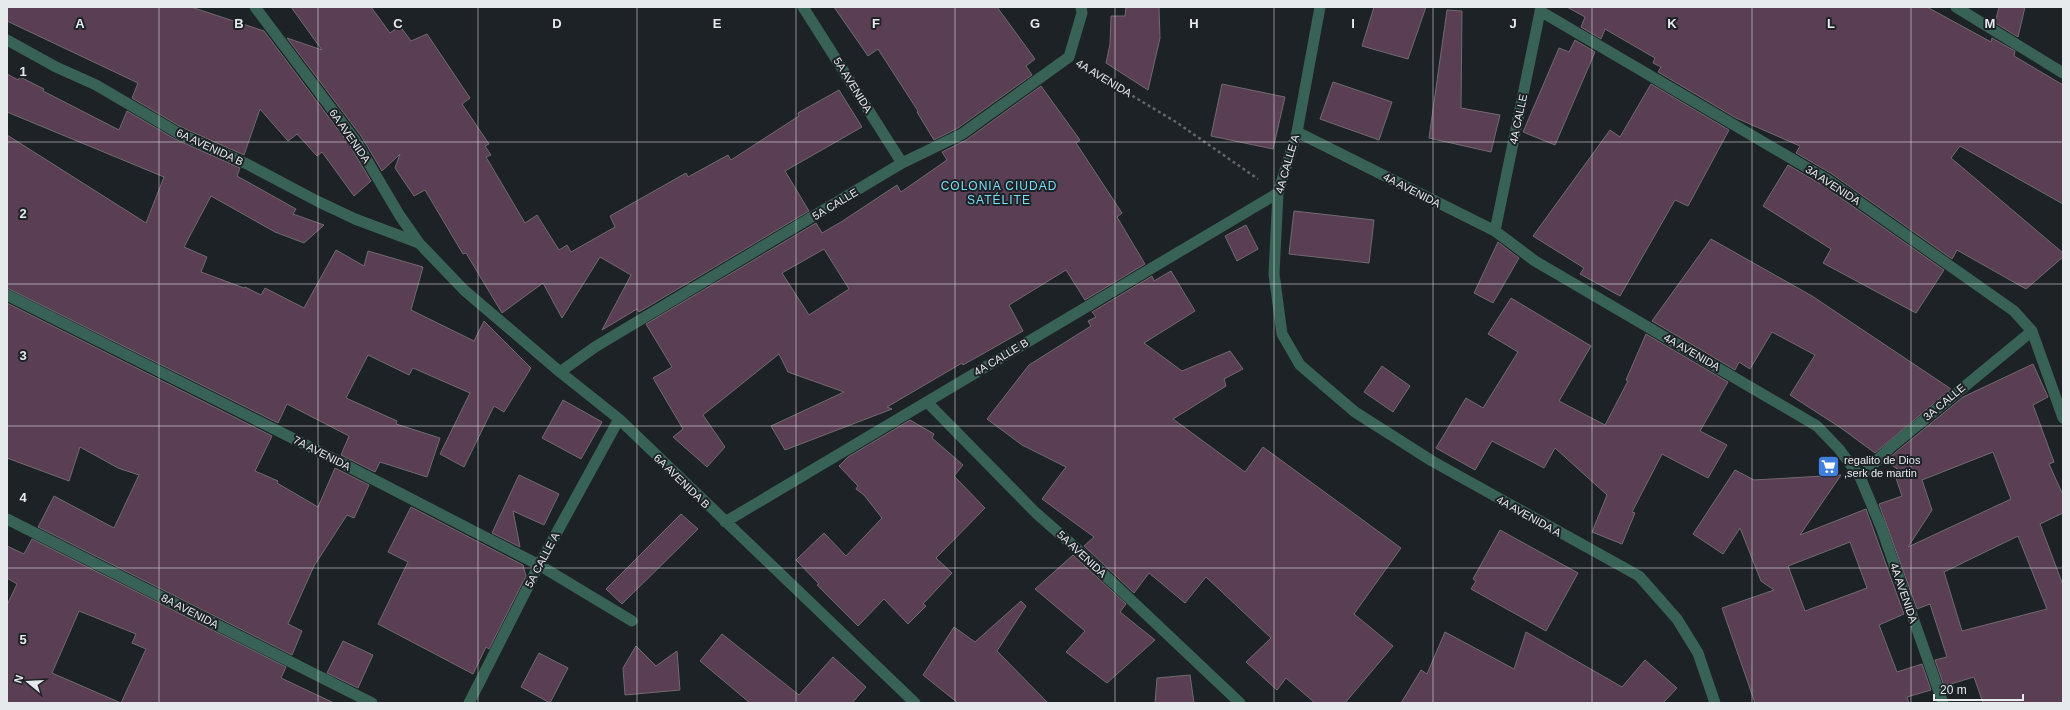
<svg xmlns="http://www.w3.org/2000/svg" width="2070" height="710" viewBox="0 0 2070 710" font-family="Helvetica,sans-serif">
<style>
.building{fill:#5a3e54;stroke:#716a6f;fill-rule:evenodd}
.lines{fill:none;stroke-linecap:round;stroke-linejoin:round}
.path{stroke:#62666a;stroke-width:2.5;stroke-dasharray:3 3;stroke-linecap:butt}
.minor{stroke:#386256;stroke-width:11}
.grid{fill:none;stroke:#e7eaed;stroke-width:1;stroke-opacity:0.55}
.labels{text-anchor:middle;stroke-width:4;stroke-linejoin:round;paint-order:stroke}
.street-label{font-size:11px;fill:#e7eaed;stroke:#1d2226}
.poi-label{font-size:11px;fill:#e7eaed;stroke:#1d2226;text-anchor:start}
.neighbourhood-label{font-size:12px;letter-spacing:1px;fill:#7addf7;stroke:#1d2226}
.grid-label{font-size:13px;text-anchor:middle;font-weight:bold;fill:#e7eaed;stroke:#1d2226;stroke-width:4;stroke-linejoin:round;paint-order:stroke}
</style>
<rect width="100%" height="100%" fill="#1d2226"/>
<path class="building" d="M 7,7 L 191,7 L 264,31 L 349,144 L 371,181 L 354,196 L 322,152 L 317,156 L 297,134 L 288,141 L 260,109 L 244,155 L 181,127 L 132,98 L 138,83 L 7,21 Z
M 291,7 L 371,7 L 390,33 L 400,26 L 411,41 L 427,34 L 470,98 L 462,104 L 489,144 L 485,146 L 491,155 L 486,157 L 525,223 L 537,215 L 559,250 L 567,245 L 571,252 L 615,227 L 610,216 L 686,173 L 688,177 L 728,155 L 731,160 L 799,116 L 798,113 L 839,90 L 862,127 L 785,171 L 809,211 L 639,312 L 637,309 L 602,330 L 631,275 L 600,257 L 562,318 L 543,283 L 502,313 L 466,253 L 463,254 L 425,190 L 414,196 L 395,168 L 400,154 L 382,171 L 361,136 L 287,38 L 322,50 Z
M 834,7 L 997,7 L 1035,59 L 1026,66 L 1032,75 L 958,128 L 934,140 L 917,112 L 918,111 L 878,49 L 868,56 Z
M 1126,7 L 1159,7 L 1160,38 L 1148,90 L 1106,63 L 1110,44 L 1111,16 L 1125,16 Z
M 1374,7 L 1426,7 L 1408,59 L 1362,46 Z
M 1567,7 L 1927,7 L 1991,42 L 1992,38 L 2015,51 L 2014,56 L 2063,85 L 2063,204 L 1960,146 L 1951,158 L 2063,253 L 2063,257 L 2026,289 L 1957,250 L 1952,259 L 1832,174 L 1796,153 L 1800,146 L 1736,118 L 1658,72 L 1661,67 L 1653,63 L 1655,58 L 1605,29 L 1601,39 L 1581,27 L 1585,17 Z
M 1999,7 L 2025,7 L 2018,37 L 1995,23 Z
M 1447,10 L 1462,11 L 1461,108 L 1500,115 L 1491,152 L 1429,138 Z
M 1575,40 L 1595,52 L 1555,145 L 1523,132 L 1559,48 L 1569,52 Z
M 7,74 L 18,80 L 20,77 L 44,89 L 43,91 L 119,130 L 127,111 L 175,139 L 240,168 L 237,176 L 296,209 L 293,214 L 324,225 L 304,243 L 275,232 L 211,196 L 184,247 L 207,257 L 201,272 L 244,288 L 245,287 L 261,295 L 265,288 L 304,308 L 336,250 L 364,266 L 368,251 L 423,267 L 411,310 L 474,341 L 484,321 L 531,368 L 504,412 L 494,406 L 464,467 L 440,454 L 470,393 L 413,368 L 409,375 L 368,355 L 346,398 L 397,421 L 396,424 L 440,438 L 427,477 L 380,462 L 375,472 L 341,455 L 349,436 L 287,404 L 278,423 L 7,288 L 7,135 L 146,223 L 164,177 L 7,112 Z
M 1333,82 L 1392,102 L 1379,140 L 1320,119 Z
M 1222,84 L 1285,97 L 1273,149 L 1211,136 Z
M 1651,84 L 1729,130 L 1688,206 L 1675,200 L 1620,296 L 1580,274 L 1584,268 L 1533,236 L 1610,130 L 1620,137 Z
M 1041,86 L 1080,140 L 1076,143 L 1122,213 L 1117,217 L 1145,264 L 1085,300 L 1066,270 L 1009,305 L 1023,331 L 963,365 L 962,363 L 887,407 L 892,409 L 785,450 L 771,426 L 844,392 L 788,372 L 779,354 L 703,415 L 725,447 L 707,467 L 673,437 L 683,429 L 653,378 L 672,367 L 646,324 L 816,223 L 822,233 L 841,222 L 897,185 L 901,192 L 947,160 L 942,152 L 966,140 ZM 824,249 L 849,289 L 809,315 L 782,273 Z
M 1788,165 L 1824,186 L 1944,270 L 1916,313 L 1823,263 L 1831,249 L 1763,206 Z
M 1294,211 L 1374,220 L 1369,263 L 1289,254 Z
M 1246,225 L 1258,249 L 1237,261 L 1225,236 Z
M 1711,239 L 1812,296 L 1951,389 L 1875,453 L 1841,428 L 1790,395 L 1815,355 L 1772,332 L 1750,369 L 1739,362 L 1735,370 L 1652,321 Z
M 1498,242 L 1519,258 L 1493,303 L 1474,293 Z
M 1171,271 L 1195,311 L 1144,343 L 1182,371 L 1230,351 L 1243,369 L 1224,379 L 1226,386 L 1173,419 L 1245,472 L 1263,447 L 1401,548 L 1354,614 L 1393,646 L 1345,703 L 1315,703 L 1286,678 L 1277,690 L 1246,662 L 1271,638 L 1206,577 L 1185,603 L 1149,573 L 1134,593 L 1084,546 L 1094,537 L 1042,499 L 1066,467 L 1022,445 L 987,419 L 1029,365 L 1091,326 L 1088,321 L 1096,317 L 1092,312 L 1152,276 L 1154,281 Z
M 1511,298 L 1591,346 L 1559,401 L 1605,425 L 1628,381 L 1626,380 L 1646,334 L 1728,382 L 1700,431 L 1727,445 L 1708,478 L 1662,454 L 1632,512 L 1635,513 L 1622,544 L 1592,532 L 1607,495 L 1555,448 L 1544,468 L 1492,441 L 1475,470 L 1436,448 L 1466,398 L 1483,408 L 1518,352 L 1488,334 Z
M 7,303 L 272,436 L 255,471 L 278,481 L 277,483 L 318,507 L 335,468 L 369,485 L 354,518 L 347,515 L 314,566 L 288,624 L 302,631 L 292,655 L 38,527 L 54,496 L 114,528 L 139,475 L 118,468 L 80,447 L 69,481 L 7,458 Z
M 2033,364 L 2048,397 L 2033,405 L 2054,462 L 2049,464 L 2063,495 L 2063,513 L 2040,524 L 2063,585 L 2063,703 L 1983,703 L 1974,677 L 1944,686 L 1935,660 L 1947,657 L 1930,604 L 1917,609 L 1879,504 L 1902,496 L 1894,472 L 1900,471 L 1886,461 L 1896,452 L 1963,397 ZM 1993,452 L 2011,499 L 1908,547 L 1932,510 L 1922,480 ZM 2018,536 L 2047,609 L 1962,631 L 1944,572 Z
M 1382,366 L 1410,386 L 1393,412 L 1364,392 Z
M 563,400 L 602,422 L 581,459 L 542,438 Z
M 910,420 L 934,434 L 932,438 L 963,465 L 954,476 L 985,508 L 936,558 L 952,573 L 923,604 L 926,606 L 908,624 L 884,599 L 858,626 L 817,585 L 819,584 L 796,560 L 824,533 L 846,556 L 882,518 L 864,495 L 856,489 L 858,486 L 839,466 L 848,457 Z
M 1735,470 L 1754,480 L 1841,475 L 1800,535 L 1866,509 L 1904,614 L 1879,625 L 1897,672 L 1922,664 L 1931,690 L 1907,697 L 1909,703 L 1755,703 L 1722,608 L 1774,590 L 1761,581 L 1740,528 L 1723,554 L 1693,534 ZM 1850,542 L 1867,588 L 1805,611 L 1788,566 Z
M 519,475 L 559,494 L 544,525 L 513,511 L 520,547 L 492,533 Z
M 411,507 L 523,565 L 526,576 L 489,649 L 486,647 L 473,674 L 378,624 L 408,562 L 388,552 Z
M 681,514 L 698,529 L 622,604 L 606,589 Z
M 1500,530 L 1578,573 L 1546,631 L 1471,589 L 1476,581 L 1473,579 Z
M 32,539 L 286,667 L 281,678 L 334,703 L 7,703 L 7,605 L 17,584 L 7,578 L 7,546 L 24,554 ZM 79,611 L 136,634 L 132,643 L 146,649 L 121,703 L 52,673 Z
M 1073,555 L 1126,604 L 1120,612 L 1155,640 L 1107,683 L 1066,652 L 1085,631 L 1035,589 Z
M 1021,601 L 1026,606 L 997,651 L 1048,703 L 958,703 L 923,675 L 954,627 L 975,642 Z
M 1445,632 L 1514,669 L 1526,632 L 1622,687 L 1645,660 L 1677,688 L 1663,703 L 1401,703 L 1421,670 L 1427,674 Z
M 722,634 L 799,695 L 833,657 L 866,687 L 852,703 L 750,703 L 700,661 Z
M 343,641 L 373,655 L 358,688 L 327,673 Z
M 636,646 L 656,666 L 677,651 L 680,690 L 625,695 L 623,668 Z
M 539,653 L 568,668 L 550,703 L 521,687 Z
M 1190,675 L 1194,703 L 1155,703 L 1157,678 Z"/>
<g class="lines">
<path class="path" d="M 1086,68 L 1176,122 L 1258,179"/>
<path class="minor" d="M 255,7 L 355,140 L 400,216 L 419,243 L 464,290 L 560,372 L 619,419 L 915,703
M 803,7 L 902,163
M 1320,7 L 1297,132 L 1278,193 L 1274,274 L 1282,334 L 1300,365 L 1355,412 L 1432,461 L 1639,576 L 1677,619 L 1698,653 L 1715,703
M 1956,7 L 2063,73
M 1540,11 L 1828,180 L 2014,311 L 2032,331 L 2063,418
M 7,40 L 56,67 L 96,85 L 178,133 L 247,164 L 317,201 L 355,219 L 419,243
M 1297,132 L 1495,231 L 1535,261 L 1817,426 L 1839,449 L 1860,477 L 1881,527 L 1943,703
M 1495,231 L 1541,7
M 7,295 L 332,458 L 539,565 L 632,621
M 560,372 L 595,347 L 902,163 L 962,134 L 1069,57 L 1082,13 L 1081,7
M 927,402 L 1036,513 L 1076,548 L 1240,703
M 1860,477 L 1891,447 L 2032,331
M 7,519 L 372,703
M 725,522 L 1278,193
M 469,703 L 539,565 L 619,419"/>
</g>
<path class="grid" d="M 159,7 L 159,703M 318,7 L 318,703M 478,7 L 478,703M 637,7 L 637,703M 796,7 L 796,703M 955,7 L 955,703M 1115,7 L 1115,703M 1274,7 L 1274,703M 1433,7 L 1433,703M 1592,7 L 1592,703M 1752,7 L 1752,703M 1911,7 L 1911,703M 7,142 L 2063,142M 7,284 L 2063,284M 7,426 L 2063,426M 7,568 L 2063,568"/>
<defs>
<symbol id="supermarket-square" viewBox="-11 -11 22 22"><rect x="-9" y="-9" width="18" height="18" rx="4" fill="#3f7fe0" stroke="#1d2226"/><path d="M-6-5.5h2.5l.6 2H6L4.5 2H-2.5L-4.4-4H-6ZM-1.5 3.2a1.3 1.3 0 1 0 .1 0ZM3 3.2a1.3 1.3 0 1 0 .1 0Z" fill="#fff"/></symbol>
</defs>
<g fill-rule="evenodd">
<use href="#supermarket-square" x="1816" y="454" width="25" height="25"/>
</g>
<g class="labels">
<g class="street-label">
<text transform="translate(1104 78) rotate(31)" y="4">4A AVENIDA</text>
<text transform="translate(853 85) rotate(58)" y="4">5A AVENIDA</text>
<text transform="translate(1518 119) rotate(-78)" y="4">4A CALLE</text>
<text transform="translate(350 136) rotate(55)" y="4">6A AVENIDA</text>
<text transform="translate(210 147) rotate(25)" y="4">6A AVENIDA B</text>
<text transform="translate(1287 164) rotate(-74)" y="4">4A CALLE A</text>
<text transform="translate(1833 185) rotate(33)" y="4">3A AVENIDA</text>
<text transform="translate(1412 190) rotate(27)" y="4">4A AVENIDA</text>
<text transform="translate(835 204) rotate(-31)" y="4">5A CALLE</text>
<text transform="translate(1692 352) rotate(30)" y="4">4A AVENIDA</text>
<text transform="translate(1001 357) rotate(-31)" y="4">4A CALLE B</text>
<text transform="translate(1944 402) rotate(-40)" y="4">3A CALLE</text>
<text transform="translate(322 453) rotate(27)" y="4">7A AVENIDA</text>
<text transform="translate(682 481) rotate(44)" y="4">6A AVENIDA B</text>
<text transform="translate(1529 516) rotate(29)" y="4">4A AVENIDA A</text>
<text transform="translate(1082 554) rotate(43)" y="4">5A AVENIDA</text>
<text transform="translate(542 560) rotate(-62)" y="4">5A CALLE A</text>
<text transform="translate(1904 593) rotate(71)" y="4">4A AVENIDA</text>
<text transform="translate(190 611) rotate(27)" y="4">8A AVENIDA</text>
</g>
<g class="poi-label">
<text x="1844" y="464">regalito de Dios<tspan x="1844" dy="13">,serk de martin</tspan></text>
</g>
<g class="neighbourhood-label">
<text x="999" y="190">COLONIA CIUDAD<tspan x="999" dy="14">SATÉLITE</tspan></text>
</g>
</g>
<g class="grid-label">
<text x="80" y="28">A</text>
<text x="239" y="28">B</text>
<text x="398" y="28">C</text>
<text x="557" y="28">D</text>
<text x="717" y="28">E</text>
<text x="876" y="28">F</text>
<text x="1035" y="28">G</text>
<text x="1194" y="28">H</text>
<text x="1353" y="28">I</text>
<text x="1513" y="28">J</text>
<text x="1672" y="28">K</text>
<text x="1831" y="28">L</text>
<text x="1990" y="28">M</text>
<text x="23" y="76">1</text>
<text x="23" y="218">2</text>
<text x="23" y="360">3</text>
<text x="23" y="502">4</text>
<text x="23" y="644">5</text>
</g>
<rect width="2070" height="710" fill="none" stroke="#e7eaed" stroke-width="16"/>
<g transform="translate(28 682) rotate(288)" stroke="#1d2226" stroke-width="3" paint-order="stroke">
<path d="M0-3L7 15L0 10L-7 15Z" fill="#e7eaed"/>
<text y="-6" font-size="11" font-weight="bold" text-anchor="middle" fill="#e7eaed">N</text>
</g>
<path d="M1934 694v6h89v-6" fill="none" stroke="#e7eaed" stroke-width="2"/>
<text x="1940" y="694" font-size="12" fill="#e7eaed" stroke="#1d2226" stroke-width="3" paint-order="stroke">20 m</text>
</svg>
